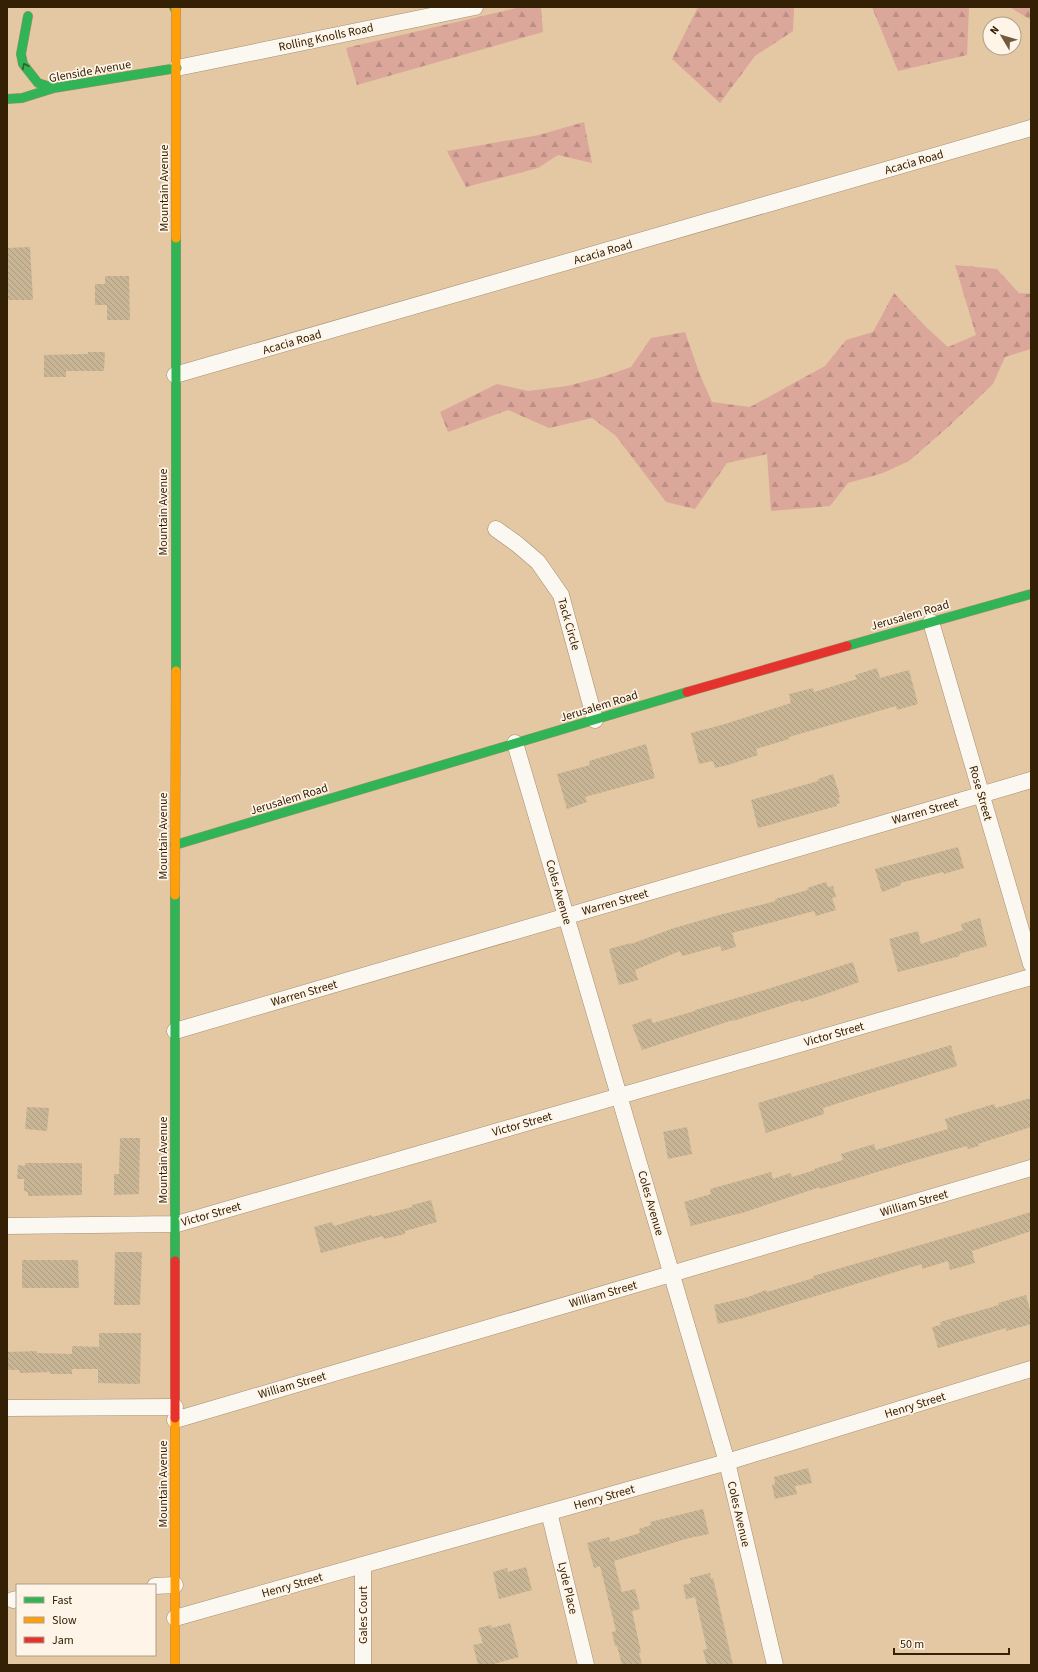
<svg xmlns="http://www.w3.org/2000/svg" width="1038" height="1672" viewBox="0 0 1038 1672" font-family="'Source Sans 3',sans-serif">
<style>
.forest{fill:url(#forest-firs)}
.building{fill:url(#building-back-hatch)}
.lines{fill:none;stroke-linecap:round;stroke-linejoin:round}
.street-casing{stroke:#a48e71;stroke-width:17}
.fast-casing{stroke:#a48e71;stroke-width:10}
.slow-casing{stroke:#a48e71;stroke-width:10}
.jam-casing{stroke:#a48e71;stroke-width:10}
.street{stroke:#fbf7f1;stroke-width:16}
.fast{stroke:#30b455;stroke-width:9}
.slow{stroke:#ff9f0a;stroke-width:9}
.jam{stroke:#e5322d;stroke-width:9}
.oneway{stroke:#326328}
.labels{text-anchor:middle;stroke-width:3.5;stroke-linejoin:round;paint-order:stroke}
.street-label{font-size:12px;fill:#342004;stroke:#fef4e7}
</style>
<defs>
<pattern id="forest-firs" width="22" height="20" patternUnits="userSpaceOnUse"><rect width="22" height="20" fill="#dca79b"/><path d="M5 1l3.5 6h-7zM16 11l3.5 6h-7z" fill="#bd8f84"/></pattern>
<pattern id="building-back-hatch" width="6" height="6" patternUnits="userSpaceOnUse"><rect width="6" height="6" fill="#c7b595"/><path d="M-1 5l2 2M0 0l6 6M5-1l2 2" fill="none" stroke="#ac9b7f"/></pattern>
</defs>
<rect width="100%" height="100%" fill="#e4c7a3"/>
<path class="forest" d="M 521,7 L 541,7 L 543,32 L 357,85 L 346,48 Z
M 698,7 L 731,8 L 794,7 L 793,31 L 755,56 L 720,103 L 672,59 Z
M 872,7 L 969,7 L 967,55 L 898,71 Z
M 1012,7 L 1031,7 L 1031,20 L 1011,8 Z
M 584,122 L 592,163 L 558,155 L 538,168 L 466,187 L 447,151 L 539,135 Z
M 955,265 L 997,269 L 1019,293 L 1031,294 L 1031,349 L 1005,357 L 993,384 L 948,427 L 909,461 L 883,473 L 848,483 L 830,506 L 771,511 L 767,454 L 727,463 L 695,509 L 666,502 L 616,436 L 592,418 L 549,428 L 508,410 L 448,432 L 440,412 L 497,384 L 528,391 L 567,386 L 602,377 L 631,367 L 651,338 L 685,332 L 700,375 L 712,402 L 750,407 L 825,366 L 846,340 L 873,332 L 894,293 L 926,327 L 948,347 L 976,335 Z"/>
<path class="building" d="M 30,247 L 33,300 L 7,300 L 7,248 Z
M 105,276 L 129,276 L 130,320 L 107,320 L 107,305 L 95,305 L 95,284 L 105,284 Z
M 88,352 L 105,352 L 104,371 L 66,371 L 66,377 L 44,377 L 44,355 L 88,354 Z
M 877,668 L 880,678 L 909,670 L 918,704 L 897,710 L 896,706 L 789,737 L 789,739 L 756,749 L 758,755 L 728,765 L 715,768 L 713,761 L 699,764 L 691,733 L 725,724 L 791,703 L 789,694 L 813,688 L 814,692 L 857,679 L 855,675 Z
M 646,744 L 655,778 L 585,797 L 587,802 L 567,809 L 557,774 L 590,765 L 589,761 Z
M 833,774 L 840,797 L 838,798 L 840,803 L 837,804 L 837,806 L 758,828 L 751,800 L 818,781 L 818,779 Z
M 958,847 L 964,868 L 944,874 L 943,872 L 900,883 L 901,885 L 882,892 L 875,869 Z
M 826,882 L 828,887 L 833,886 L 836,897 L 832,898 L 836,910 L 816,916 L 814,911 L 732,933 L 736,947 L 722,951 L 720,946 L 682,956 L 680,951 L 635,970 L 638,980 L 619,985 L 609,949 L 631,943 L 631,944 L 674,928 L 723,914 L 776,901 L 775,899 L 808,890 L 807,888 Z
M 980,918 L 987,946 L 959,954 L 960,956 L 898,972 L 889,939 L 918,931 L 921,944 L 963,930 L 961,924 Z
M 853,962 L 859,982 L 826,994 L 801,1002 L 800,1000 L 733,1021 L 733,1020 L 642,1050 L 632,1025 L 651,1018 L 653,1023 L 695,1011 L 695,1010 L 719,1003 L 761,991 Z
M 951,1045 L 957,1066 L 823,1108 L 824,1114 L 766,1133 L 758,1103 Z
M 1031,1098 L 1031,1127 L 978,1144 L 979,1146 L 968,1149 L 967,1146 L 920,1159 L 844,1182 L 820,1189 L 820,1187 L 745,1212 L 691,1226 L 684,1202 L 711,1194 L 710,1189 L 771,1172 L 773,1179 L 790,1173 L 792,1177 L 815,1170 L 814,1169 L 843,1160 L 841,1154 L 874,1144 L 876,1150 L 948,1129 L 945,1119 L 994,1104 L 996,1108 Z
M 27,1107 L 49,1108 L 47,1131 L 25,1129 Z
M 687,1127 L 692,1154 L 668,1159 L 663,1132 Z
M 120,1138 L 140,1138 L 139,1194 L 114,1195 L 114,1174 L 119,1174 Z
M 25,1163 L 82,1163 L 82,1195 L 28,1196 L 28,1192 L 24,1191 L 24,1179 L 17,1179 L 18,1165 L 25,1166 Z
M 431,1200 L 437,1222 L 405,1231 L 405,1234 L 384,1239 L 383,1236 L 321,1253 L 314,1227 L 332,1222 L 334,1226 L 371,1215 L 372,1217 L 412,1207 L 412,1205 Z
M 1031,1212 L 1031,1231 L 972,1251 L 975,1263 L 950,1270 L 948,1261 L 922,1269 L 922,1264 L 743,1318 L 718,1324 L 714,1305 L 748,1297 L 766,1290 L 767,1292 L 814,1278 L 813,1276 L 965,1232 Z
M 115,1252 L 142,1252 L 140,1305 L 114,1305 Z
M 22,1260 L 78,1260 L 79,1288 L 22,1288 Z
M 1026,1295 L 1031,1314 L 1031,1324 L 1006,1331 L 1006,1328 L 938,1348 L 932,1327 L 941,1325 L 940,1322 L 999,1305 L 998,1303 Z
M 99,1333 L 141,1333 L 140,1384 L 98,1383 L 98,1369 L 72,1369 L 72,1374 L 50,1374 L 50,1372 L 20,1373 L 19,1370 L 7,1370 L 7,1352 L 37,1351 L 37,1353 L 72,1354 L 72,1346 L 99,1347 Z
M 808,1468 L 812,1483 L 795,1486 L 797,1494 L 775,1499 L 772,1485 L 775,1484 L 774,1477 Z
M 703,1509 L 709,1534 L 689,1538 L 614,1561 L 622,1592 L 635,1589 L 640,1609 L 632,1611 L 641,1652 L 639,1653 L 642,1665 L 622,1665 L 617,1646 L 615,1646 L 612,1632 L 616,1631 L 600,1566 L 594,1568 L 587,1543 L 609,1537 L 610,1542 L 640,1533 L 639,1529 L 651,1525 L 650,1522 Z
M 526,1567 L 532,1590 L 499,1599 L 493,1572 L 507,1568 L 508,1572 Z
M 710,1573 L 711,1579 L 713,1578 L 733,1665 L 707,1665 L 703,1650 L 707,1649 L 695,1597 L 686,1599 L 683,1585 L 691,1583 L 690,1578 Z
M 510,1623 L 519,1657 L 490,1665 L 478,1665 L 473,1645 L 483,1643 L 478,1628 L 491,1625 L 492,1628 Z"/>
<g class="lines">
<defs>
<path id="street" d="M 177,68 L 475,7
M 175,375 L 1031,128
M 496,529 L 517,544 L 538,562 L 561,595 L 595,720
M 931,622 L 1031,964
M 515,743 L 727,1462 L 775,1665
M 175,1031 L 1031,780
M 7,1226 L 177,1224 L 1031,977
M 7,1408 L 175,1407
M 175,1420 L 1031,1168
M 549,1512 L 586,1665
M 155,1586 L 175,1585
M 13,1600 L 17,1599
M 175,1618 L 727,1462 L 1031,1369
M 363,1665 L 363,1565"/>
<path id="fast" d="M 174,7 L 176,11
M 28,16 L 21,54 L 23,64 L 38,83 L 54,88
M 7,99 L 22,98 L 54,88 L 177,68
M 847,646 L 1031,594
M 176,671 L 176,238
M 175,845 L 687,692
M 175,1261 L 175,895"/>
<path id="slow" d="M 176,238 L 176,7
M 175,895 L 176,671
M 175,1665 L 175,1418"/>
<path id="jam" d="M 687,692 L 847,646
M 175,1418 L 175,1261"/>
</defs>
<use href="#street" class="street-casing"/>
<use href="#fast" class="fast-casing"/>
<use href="#slow" class="slow-casing"/>
<use href="#jam" class="jam-casing"/>
<use href="#street" class="street"/>
<use href="#fast" class="fast"/>
<use href="#slow" class="slow"/>
<use href="#jam" class="jam"/>
</g>
<defs><path id="oneway-chevron" d="M-2-3.5L2.5 0L-2 3.5" fill="none" stroke-width="1.6" stroke-linecap="round" stroke-linejoin="round"/></defs>
<use class="oneway" href="#oneway-chevron" transform="translate(25 66) rotate(-116)"/>
<g class="labels">
<g class="street-label">
<text transform="translate(326 37) rotate(-12)" y="4">Rolling Knolls Road</text>
<text transform="translate(90 71) rotate(-10)" y="4">Glenside Avenue</text>
<text transform="translate(914 162) rotate(-16)" y="4">Acacia Road</text>
<text transform="translate(164 188) rotate(-90)" y="4">Mountain Avenue</text>
<text transform="translate(603 252) rotate(-16)" y="4">Acacia Road</text>
<text transform="translate(292 342) rotate(-16)" y="4">Acacia Road</text>
<text transform="translate(163 512) rotate(-90)" y="4">Mountain Avenue</text>
<text transform="translate(910 615) rotate(-16)" y="4">Jerusalem Road</text>
<text transform="translate(569 624) rotate(74)" y="4">Tack Circle</text>
<text transform="translate(599 706) rotate(-17)" y="4">Jerusalem Road</text>
<text transform="translate(981 793) rotate(74)" y="4">Rose Street</text>
<text transform="translate(289 799) rotate(-17)" y="4">Jerusalem Road</text>
<text transform="translate(925 811) rotate(-16)" y="4">Warren Street</text>
<text transform="translate(163 836) rotate(-90)" y="4">Mountain Avenue</text>
<text transform="translate(559 892) rotate(74)" y="4">Coles Avenue</text>
<text transform="translate(615 902) rotate(-16)" y="4">Warren Street</text>
<text transform="translate(304 993) rotate(-16)" y="4">Warren Street</text>
<text transform="translate(834 1034) rotate(-16)" y="4">Victor Street</text>
<text transform="translate(522 1124) rotate(-16)" y="4">Victor Street</text>
<text transform="translate(163 1160) rotate(-90)" y="4">Mountain Avenue</text>
<text transform="translate(651 1203) rotate(74)" y="4">Coles Avenue</text>
<text transform="translate(914 1203) rotate(-16)" y="4">William Street</text>
<text transform="translate(211 1214) rotate(-16)" y="4">Victor Street</text>
<text transform="translate(603 1294) rotate(-16)" y="4">William Street</text>
<text transform="translate(292 1385) rotate(-16)" y="4">William Street</text>
<text transform="translate(915 1405) rotate(-17)" y="4">Henry Street</text>
<text transform="translate(163 1484) rotate(-90)" y="4">Mountain Avenue</text>
<text transform="translate(604 1497) rotate(-16)" y="4">Henry Street</text>
<text transform="translate(739 1514) rotate(77)" y="4">Coles Avenue</text>
<text transform="translate(292 1585) rotate(-16)" y="4">Henry Street</text>
<text transform="translate(568 1588) rotate(77)" y="4">Lyde Place</text>
<text transform="translate(363 1615) rotate(-90)" y="4">Gales Court</text>
</g>
</g>
<rect width="1038" height="1672" fill="none" stroke="#342004" stroke-width="16"/>
<rect x="16" y="1584" width="140" height="72" fill="#fef4e7" stroke="#ad9f8c"/>
<rect x="24" y="1597" width="20" height="6" fill="#30b455" stroke="#ad9f8c"/>
<text x="52" y="1604" font-size="12" fill="#342004">Fast</text>
<rect x="24" y="1617" width="20" height="6" fill="#ff9f0a" stroke="#ad9f8c"/>
<text x="52" y="1624" font-size="12" fill="#342004">Slow</text>
<rect x="24" y="1637" width="20" height="6" fill="#e5322d" stroke="#ad9f8c"/>
<text x="52" y="1644" font-size="12" fill="#342004">Jam</text>
<g transform="translate(1002 36) rotate(308)"><circle r="19" fill="#fef4e7" stroke="#ad9f8c"/>
<path d="M0-3L7 15L0 10L-7 15Z" fill="#725a3c"/>
<text y="-6" font-size="11" font-weight="bold" text-anchor="middle" fill="#342004">N</text>
</g>
<path d="M894 1648v6h115v-6" fill="none" stroke="#342004" stroke-width="2"/>
<text x="900" y="1648" font-size="12" fill="#342004" stroke="#fef4e7" stroke-width="3" paint-order="stroke">50 m</text>
</svg>
